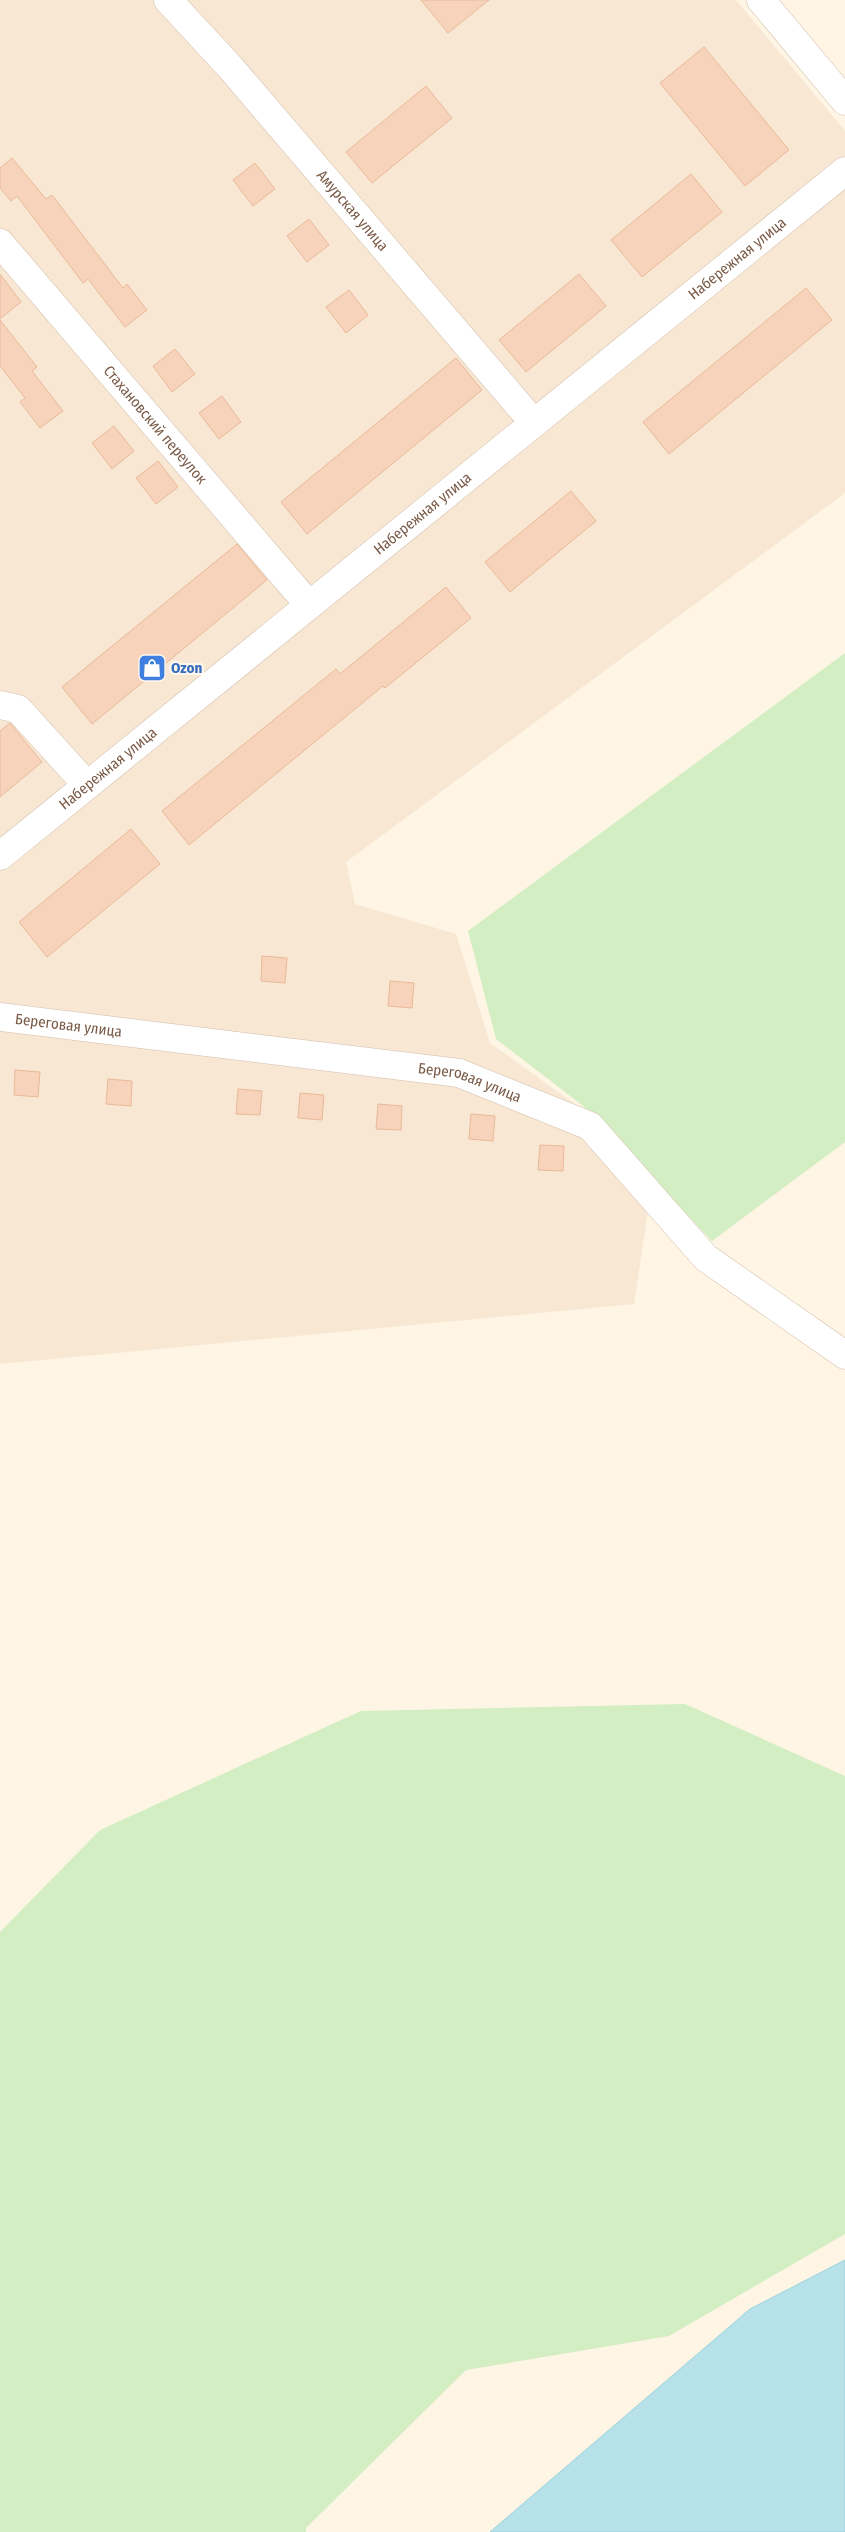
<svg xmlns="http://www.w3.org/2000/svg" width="845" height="2532" viewBox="0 0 845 2532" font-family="'Fira Sans Condensed',sans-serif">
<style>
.residential{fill:#f7e7d3}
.green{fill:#d3eec2}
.water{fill:#b7e2ea;stroke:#9cd2dd}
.building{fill:#f6d3ba;stroke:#eab999}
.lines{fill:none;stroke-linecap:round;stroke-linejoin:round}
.minor-casing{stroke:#d4beac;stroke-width:29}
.minor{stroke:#fff;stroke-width:28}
.labels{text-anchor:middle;stroke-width:4.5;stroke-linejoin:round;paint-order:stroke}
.street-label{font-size:15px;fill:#7a5a47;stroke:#fff8ed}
.shop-label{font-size:15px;font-weight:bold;fill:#366cbe;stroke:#fff8ed;text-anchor:start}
</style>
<rect width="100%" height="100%" fill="#fef5e5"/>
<path class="residential" d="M 0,0 L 736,0 L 845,131 L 845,493 L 346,862 L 355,904 L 456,934 L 490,1043 L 579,1107 L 648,1211 L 634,1304 L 0,1364 Z"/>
<path class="green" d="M 845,653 L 845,1142 L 712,1241 L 582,1105 L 496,1039 L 468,931 Z
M 685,1704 L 845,1776 L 845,2234 L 669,2336 L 466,2370 L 306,2528 L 306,2532 L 0,2532 L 0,1932 L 100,1830 L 361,1711 Z"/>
<path class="water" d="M 845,2260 L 845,2532 L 490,2532 L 750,2309 Z"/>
<path class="building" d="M 421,0 L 489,0 L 448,33 Z
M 704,47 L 789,150 L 745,186 L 660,83 Z
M 426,86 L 452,118 L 372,183 L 346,152 Z
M 12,158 L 46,199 L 52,195 L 123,288 L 127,284 L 147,310 L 125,327 L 88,279 L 83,283 L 17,196 L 11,201 L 0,188 L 0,168 Z
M 255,163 L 275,189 L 253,206 L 233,180 Z
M 691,174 L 722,212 L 642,277 L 611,240 Z
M 309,219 L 329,245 L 307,262 L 287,236 Z
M 0,274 L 21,302 L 0,319 Z
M 579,274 L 606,306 L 526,372 L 499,340 Z
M 806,288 L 832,320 L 669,454 L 643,422 Z
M 349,290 L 368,315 L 346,333 L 326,307 Z
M 0,320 L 37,367 L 32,371 L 63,411 L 40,428 L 20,402 L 25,398 L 0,366 Z
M 175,349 L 195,374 L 172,392 L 153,366 Z
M 456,358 L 482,390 L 307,534 L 281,502 Z
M 222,396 L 241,422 L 219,439 L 199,413 Z
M 114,426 L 134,451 L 112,469 L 92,443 Z
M 158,461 L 178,487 L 156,504 L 136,478 Z
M 571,491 L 596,521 L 510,592 L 485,562 Z
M 237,544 L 267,580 L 92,724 L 62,687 Z
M 446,587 L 471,618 L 385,688 L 383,686 L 189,845 L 162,811 L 336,669 L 340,674 Z
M 10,723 L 42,762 L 0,797 L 0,731 Z
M 131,829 L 160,864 L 47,957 L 19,922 Z
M 262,956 L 287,958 L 285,983 L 261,981 Z
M 390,981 L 414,983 L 412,1008 L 388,1006 Z
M 15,1070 L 40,1072 L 38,1097 L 14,1095 Z
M 108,1079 L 132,1081 L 131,1106 L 106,1104 Z
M 238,1089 L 262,1091 L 260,1115 L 236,1114 Z
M 300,1093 L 324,1095 L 322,1120 L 298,1118 Z
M 378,1104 L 402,1106 L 401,1130 L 376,1129 Z
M 471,1114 L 495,1116 L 493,1141 L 469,1139 Z
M 540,1145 L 564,1146 L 563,1171 L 538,1170 Z"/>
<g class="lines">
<defs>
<g id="minor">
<path id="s1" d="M 168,0 L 230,67 L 534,423"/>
<path d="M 761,0 L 845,101"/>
<path id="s2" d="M 0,243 L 309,605"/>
<path d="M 0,705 L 18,709 L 87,785"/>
<path id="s3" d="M 0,856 L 845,171"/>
<path id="s4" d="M 0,1017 L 459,1073 L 590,1126 L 706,1258 L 845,1355"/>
</g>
</defs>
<use href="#minor" class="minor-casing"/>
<use href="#minor" class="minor"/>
</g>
<defs>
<symbol id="shop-square" viewBox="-11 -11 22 22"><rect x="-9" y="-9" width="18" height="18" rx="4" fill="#3f7fe0" stroke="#fff8ed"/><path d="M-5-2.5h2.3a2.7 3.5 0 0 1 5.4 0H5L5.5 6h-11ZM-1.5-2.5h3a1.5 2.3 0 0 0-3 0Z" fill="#fff"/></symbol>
</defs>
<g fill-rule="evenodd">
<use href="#shop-square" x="136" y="652" width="32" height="32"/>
</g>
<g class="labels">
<g class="street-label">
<text dy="5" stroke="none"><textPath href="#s1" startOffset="280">Амурская улица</textPath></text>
<text dy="5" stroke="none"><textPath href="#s3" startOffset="949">Набережная улица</textPath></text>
<text dy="5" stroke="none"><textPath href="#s2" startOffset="239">Стахановский переулок</textPath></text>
<text dy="5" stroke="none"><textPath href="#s3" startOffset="544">Набережная улица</textPath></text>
<text dy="5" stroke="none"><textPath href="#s3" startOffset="139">Набережная улица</textPath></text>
<text dy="5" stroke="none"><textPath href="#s4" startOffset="69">Береговая улица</textPath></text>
<text dy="5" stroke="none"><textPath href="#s4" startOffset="475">Береговая улица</textPath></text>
</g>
<g class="shop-label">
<text x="171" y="673">Ozon</text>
</g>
</g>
</svg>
